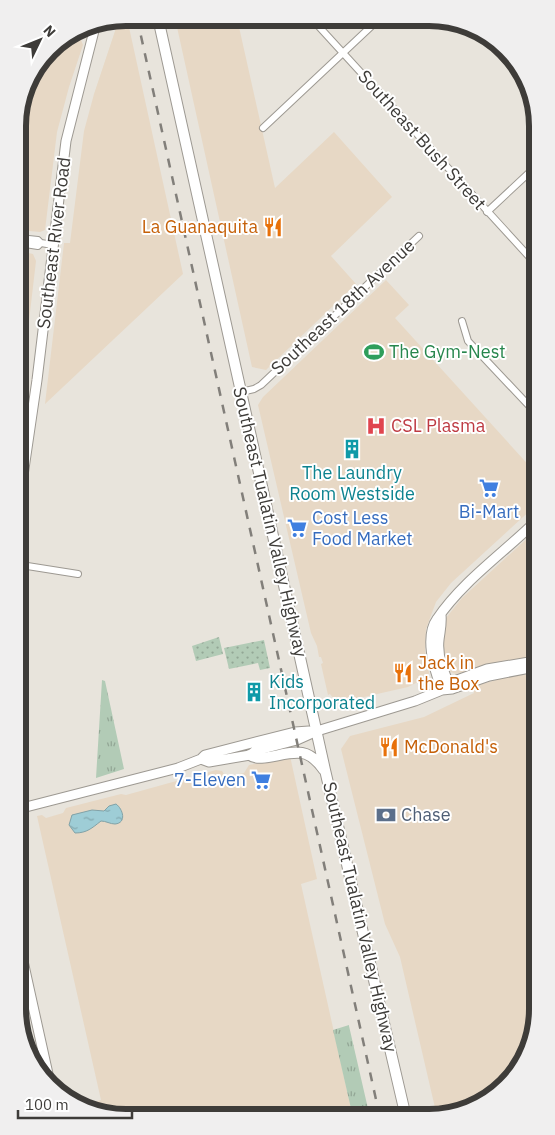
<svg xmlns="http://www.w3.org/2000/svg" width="555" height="1135" viewBox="0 0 555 1135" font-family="'IBM Plex Sans',sans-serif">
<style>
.commercial{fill:#e7d8c5}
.grass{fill:url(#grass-tufts)}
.park{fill:url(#park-dots)}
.water{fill:url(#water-ripples);stroke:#81a2a7}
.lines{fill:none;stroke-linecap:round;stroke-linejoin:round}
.street-casing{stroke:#9d9992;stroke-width:8}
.secondary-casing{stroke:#9d9992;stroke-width:11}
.primary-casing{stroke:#9d9992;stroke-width:12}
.street{stroke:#fff;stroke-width:6}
.secondary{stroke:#fff;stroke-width:9}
.primary{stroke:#fff;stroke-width:10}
.rail{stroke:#827f7a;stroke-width:2.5;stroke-dasharray:9 9;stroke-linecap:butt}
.labels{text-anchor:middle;stroke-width:4;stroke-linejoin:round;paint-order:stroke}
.street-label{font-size:18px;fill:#3e3c39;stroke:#fff}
.food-label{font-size:18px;fill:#c56008;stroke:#fff;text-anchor:start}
.leisure-label{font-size:18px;fill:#27864d;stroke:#fff;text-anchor:start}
.health-label{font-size:18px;fill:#be3a42;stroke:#fff;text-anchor:start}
.culture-label{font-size:18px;fill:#0d838f;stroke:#fff}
.shop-label{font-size:18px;fill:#366cbe;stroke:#fff}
.service-label{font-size:18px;fill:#4e5e75;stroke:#fff;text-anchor:start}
.rim{fill:none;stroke:#3e3c39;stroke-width:6}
</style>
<defs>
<pattern id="grass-tufts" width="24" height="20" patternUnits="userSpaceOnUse" patternTransform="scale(1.25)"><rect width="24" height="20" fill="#b2cbb6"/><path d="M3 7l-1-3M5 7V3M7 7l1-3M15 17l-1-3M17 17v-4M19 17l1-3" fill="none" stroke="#92a695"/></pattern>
<pattern id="park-dots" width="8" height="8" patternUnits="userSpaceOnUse" patternTransform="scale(1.25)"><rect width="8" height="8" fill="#b2cbb6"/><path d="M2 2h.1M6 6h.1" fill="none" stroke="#92a695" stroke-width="1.8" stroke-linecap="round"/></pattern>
<pattern id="water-ripples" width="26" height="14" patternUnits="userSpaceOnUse" patternTransform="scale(1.25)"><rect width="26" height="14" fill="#9ecdd6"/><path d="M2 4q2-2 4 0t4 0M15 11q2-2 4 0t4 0" fill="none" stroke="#82a8af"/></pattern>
</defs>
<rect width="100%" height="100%" fill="#e8e4dc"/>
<path class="commercial" d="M 127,18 L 183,274 L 45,404 L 64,243 L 70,243 L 84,131 L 94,94 L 119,19 Z
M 175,18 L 237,18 L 275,188 L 334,132 L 392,197 L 331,256 L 356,284 L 266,370 L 252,367 Z
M 69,36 L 81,40 L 83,45 L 69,87 L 57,132 L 45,230 L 40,232 L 19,230 L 18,113 L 29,78 L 55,45 Z
M 19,251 L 33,254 L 36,261 L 23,372 L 20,368 Z
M 386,280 L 409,305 L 395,318 L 534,471 L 534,507 L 451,583 L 436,602 L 426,629 L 425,651 L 429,673 L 426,678 L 408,687 L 342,702 L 334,699 L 330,694 L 328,695 L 321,664 L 323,663 L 321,657 L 319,657 L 317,646 L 311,633 L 258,405 L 263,397 Z
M 533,533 L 535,657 L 502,661 L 456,674 L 448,671 L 444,664 L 442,633 L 446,618 L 462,598 Z
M 535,674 L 537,1016 L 515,1075 L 463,1112 L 436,1112 L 400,957 L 385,924 L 341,749 L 350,736 L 424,717 L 474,693 L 472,687 L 506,677 Z
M 290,756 L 317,879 L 301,884 L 352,1113 L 112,1117 L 86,1104 L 101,1100 L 37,816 L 42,815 L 46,818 L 63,813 L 66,808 L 121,794 L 126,795 L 216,770 L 222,771 L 226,777 L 244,773 L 249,765 Z"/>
<path class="grass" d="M 102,680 L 105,681 L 124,769 L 96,778 Z
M 349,1025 L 349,1026 L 369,1113 L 352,1113 L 333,1030 Z"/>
<path class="park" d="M 219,637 L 223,654 L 196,661 L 192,646 Z
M 264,640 L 270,668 L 260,670 L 258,663 L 229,669 L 224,648 Z"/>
<path class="water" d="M 116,804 C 123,809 127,823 115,824 C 110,824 106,821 101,821 C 92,828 87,833 75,833 L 69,825 L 72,815 L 92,810 L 104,811 L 109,806 Z"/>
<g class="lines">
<defs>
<path id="street" d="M 312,19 L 533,261
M 80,29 L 93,33
M 485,37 L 524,81
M 263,128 L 379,19
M 487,212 L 532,170
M 19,238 L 38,240 L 41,243
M 19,243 L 38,246 L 41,243 L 53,245
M 462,321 L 468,341 L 534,411
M 241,392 L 254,389 L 261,385 L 419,236
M 20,431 L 30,431
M 21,565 L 78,574"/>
<path id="secondary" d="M 20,496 L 37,380 L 66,141 L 96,23
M 441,615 C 442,624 440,631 439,640 C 437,657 443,672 451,687
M 442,690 C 435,672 424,637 437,619 C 462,582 502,554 534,523
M 442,690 L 452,689 L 489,676 L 535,667
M 201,759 L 209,762 L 250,755 L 255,751 L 297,740 L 317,731 L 415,701 L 442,690 L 449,683 L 487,669 L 535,661
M 22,808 L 178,768 L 201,759 L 205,755 L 295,732 L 309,731
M 23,961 L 50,1083"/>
<path id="primary" d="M 158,18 L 325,770 L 405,1113
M 250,755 C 261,764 290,748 306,754 C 314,757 319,763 324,770"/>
</defs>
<use href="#street" class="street-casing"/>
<use href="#secondary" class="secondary-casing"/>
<use href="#primary" class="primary-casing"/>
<use href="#street" class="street"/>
<use href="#secondary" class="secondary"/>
<use href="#primary" class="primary"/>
<path class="rail" d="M 137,18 L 379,1113"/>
</g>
<defs>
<symbol id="restaurant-bare" viewBox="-9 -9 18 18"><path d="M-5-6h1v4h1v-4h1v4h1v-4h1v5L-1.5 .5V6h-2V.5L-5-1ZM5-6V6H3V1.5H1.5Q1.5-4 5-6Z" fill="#e8710a" stroke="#fff" stroke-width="2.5" paint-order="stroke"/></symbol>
<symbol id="stadium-bare" viewBox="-9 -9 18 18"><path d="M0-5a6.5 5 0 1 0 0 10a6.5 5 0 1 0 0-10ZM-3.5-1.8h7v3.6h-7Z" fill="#2e9e5b" stroke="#fff" stroke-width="2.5" paint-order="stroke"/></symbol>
<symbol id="hospital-bare" viewBox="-9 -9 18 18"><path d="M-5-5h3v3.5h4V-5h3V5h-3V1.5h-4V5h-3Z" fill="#e0444e" stroke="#fff" stroke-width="2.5" paint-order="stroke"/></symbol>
<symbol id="building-bare" viewBox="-9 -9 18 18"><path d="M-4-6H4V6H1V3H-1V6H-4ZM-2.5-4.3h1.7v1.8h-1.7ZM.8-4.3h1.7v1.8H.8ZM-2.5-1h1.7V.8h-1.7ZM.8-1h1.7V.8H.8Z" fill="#0f9aa8" stroke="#fff" stroke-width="2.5" paint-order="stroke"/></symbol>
<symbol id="supermarket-bare" viewBox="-9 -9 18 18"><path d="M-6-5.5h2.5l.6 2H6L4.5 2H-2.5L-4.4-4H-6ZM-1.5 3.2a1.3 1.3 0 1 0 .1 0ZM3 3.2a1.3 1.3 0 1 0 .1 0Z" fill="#3f7fe0" stroke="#fff" stroke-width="2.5" paint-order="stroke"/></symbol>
<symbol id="bank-bare" viewBox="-9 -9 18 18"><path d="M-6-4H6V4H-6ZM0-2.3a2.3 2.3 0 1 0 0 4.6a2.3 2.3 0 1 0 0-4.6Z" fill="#5c6f8a" stroke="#fff" stroke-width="2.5" paint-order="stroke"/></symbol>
</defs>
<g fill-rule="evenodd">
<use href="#restaurant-bare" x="259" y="213" width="28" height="28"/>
<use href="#stadium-bare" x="360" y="338" width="28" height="28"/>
<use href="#hospital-bare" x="362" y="412" width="28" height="28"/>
<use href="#building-bare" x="338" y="435" width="28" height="28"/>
<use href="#supermarket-bare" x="475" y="474" width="28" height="28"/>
<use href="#supermarket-bare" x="283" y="514" width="28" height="28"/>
<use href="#restaurant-bare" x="389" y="659" width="28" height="28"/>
<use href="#building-bare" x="240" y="678" width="28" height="28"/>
<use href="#restaurant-bare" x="375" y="733" width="28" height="28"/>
<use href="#supermarket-bare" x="247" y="766" width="28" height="28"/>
<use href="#bank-bare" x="372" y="801" width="28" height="28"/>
</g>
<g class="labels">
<g class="street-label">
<text transform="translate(422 140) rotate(48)" y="6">Southeast Bush Street</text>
<text transform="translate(54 243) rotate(-83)" y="6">Southeast River Road</text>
<text transform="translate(343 307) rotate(-43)" y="6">Southeast 18th Avenue</text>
<text transform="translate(270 522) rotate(77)" y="6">Southeast Tualatin Valley Highway</text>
<text transform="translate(360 917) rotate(77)" y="6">Southeast Tualatin Valley Highway</text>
</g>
<g class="food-label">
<text x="258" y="233" text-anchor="end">La Guanaquita</text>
<text x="418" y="669">Jack in<tspan x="418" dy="21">the Box</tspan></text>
<text x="404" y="753">McDonald's</text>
</g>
<g class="leisure-label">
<text x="389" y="358">The Gym-Nest</text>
</g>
<g class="health-label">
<text x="391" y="432">CSL Plasma</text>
</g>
<g class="culture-label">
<text x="352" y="479">The Laundry<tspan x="352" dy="21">Room Westside</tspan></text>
<text x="269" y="688" text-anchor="start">Kids<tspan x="269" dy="21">Incorporated</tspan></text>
</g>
<g class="shop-label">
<text x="489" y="518">Bi-Mart</text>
<text x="312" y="524" text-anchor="start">Cost Less<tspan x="312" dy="21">Food Market</tspan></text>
<text x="246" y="786" text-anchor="end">7-Eleven</text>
</g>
<g class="service-label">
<text x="401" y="821">Chase</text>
</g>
</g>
<path d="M0 0H555V1135H0ZM126 26H429A100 100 0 0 1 529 126V1009A100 100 0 0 1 429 1109H126A100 100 0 0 1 26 1009V126A100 100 0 0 1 126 26Z" fill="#f0efef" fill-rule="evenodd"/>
<path class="rim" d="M126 26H429A100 100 0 0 1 529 126V1009A100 100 0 0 1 429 1109H126A100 100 0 0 1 26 1009V126A100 100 0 0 1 126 26Z"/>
<g transform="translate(40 40) rotate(47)" stroke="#ffffff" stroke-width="4" paint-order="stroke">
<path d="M0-4L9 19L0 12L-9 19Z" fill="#3e3c39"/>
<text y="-8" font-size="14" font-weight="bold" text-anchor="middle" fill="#3e3c39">N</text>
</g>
<path d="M18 1110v8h114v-8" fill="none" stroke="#3e3c39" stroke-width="2.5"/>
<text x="25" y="1110" font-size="15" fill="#3e3c39" stroke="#ffffff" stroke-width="4" paint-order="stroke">100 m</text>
</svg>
